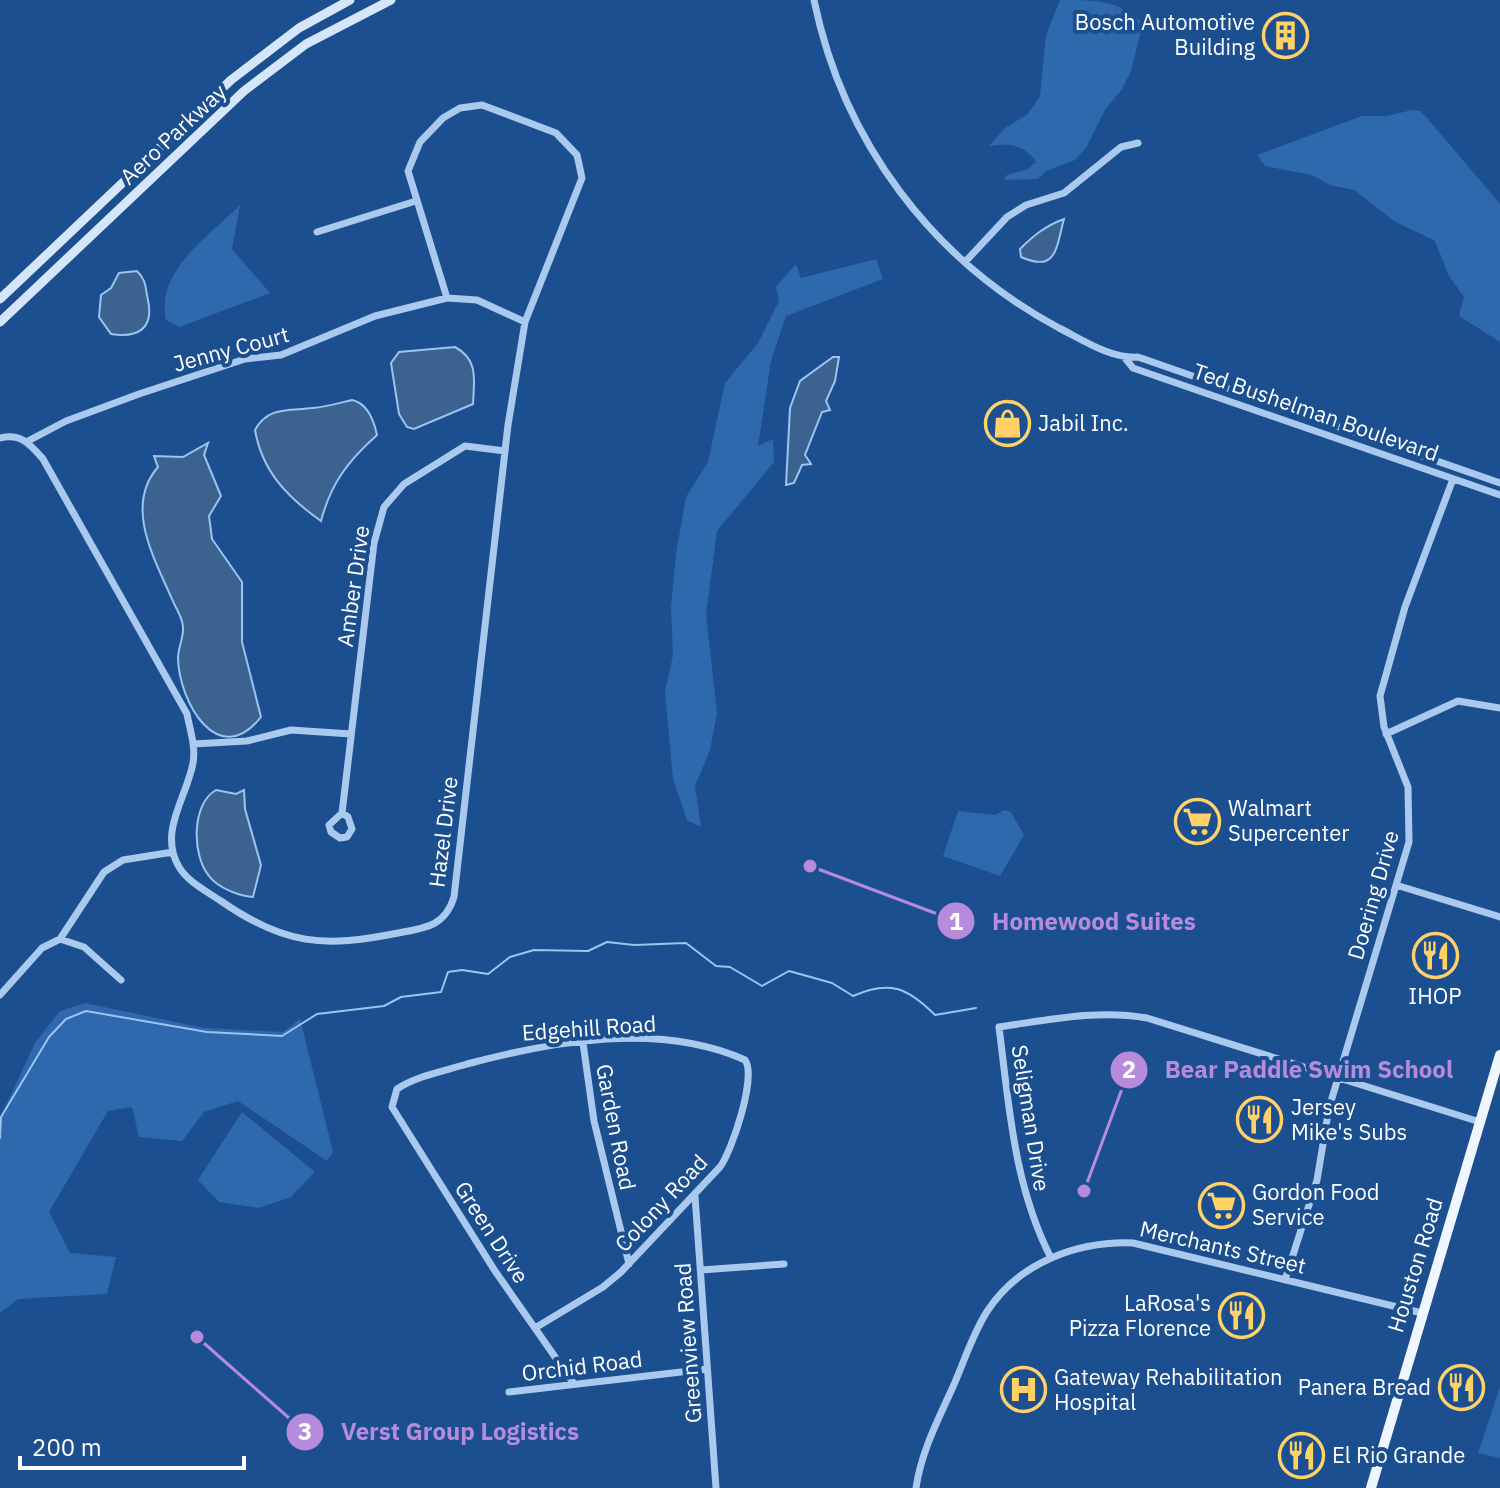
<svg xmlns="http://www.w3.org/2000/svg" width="1500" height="1488" viewBox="0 0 1500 1488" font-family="'IBM Plex Sans',sans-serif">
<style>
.green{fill:#2e69ad}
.water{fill:#3c6290;stroke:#9cc4f0;stroke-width:2}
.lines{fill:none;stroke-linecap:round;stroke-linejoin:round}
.stream{stroke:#9cc4f0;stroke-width:2}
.street{stroke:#a9c9ee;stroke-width:7}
.secondary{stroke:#d6e6fa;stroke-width:9}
.primary{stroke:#f0f6ff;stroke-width:10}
.labels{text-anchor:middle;stroke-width:8;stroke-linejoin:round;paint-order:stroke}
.poi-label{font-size:22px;fill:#fff;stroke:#1b4f8f;text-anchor:start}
.street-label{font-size:22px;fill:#fff;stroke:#1b4f8f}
.leader{fill:none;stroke:#b68bdc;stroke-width:3}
.callout-dot{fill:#b68bdc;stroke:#1b4f8f;stroke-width:3}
.mark-label{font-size:24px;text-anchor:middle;font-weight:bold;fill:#fff}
.callout-label{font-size:24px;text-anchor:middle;font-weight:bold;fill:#b68bdc;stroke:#1b4f8f;stroke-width:8;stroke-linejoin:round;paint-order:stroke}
</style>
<rect width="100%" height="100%" fill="#1b4f8f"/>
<path class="green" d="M 1060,0 C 1095,0 1119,0 1143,23 L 1131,71 L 1122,89 L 1105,110 L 1086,148 L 1075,160 L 1046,171 L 1038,179 L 1004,180 L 1007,175 L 1028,169 L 1036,162 C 1024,144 1009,143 989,146 L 1005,128 L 1028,114 L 1040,96 L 1046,35 Z
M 1412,110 L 1420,111 L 1428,119 L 1500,204 L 1500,342 L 1459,316 L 1464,297 L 1449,276 L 1435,241 L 1394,221 L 1354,190 L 1330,185 L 1312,175 L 1265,166 L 1257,155 L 1362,116 L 1387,116 Z
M 240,205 L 232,249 L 270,293 L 179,327 L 166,320 C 155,271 209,236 240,205 Z
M 876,259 L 883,279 L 786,316 L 771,361 L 758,446 L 773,439 L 774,462 L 717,531 L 706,615 L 717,713 L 710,750 L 695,786 L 701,827 L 687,820 L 673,779 L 665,692 L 673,655 L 671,608 L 676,554 L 686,497 L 708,462 L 725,383 L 758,343 L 779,301 L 776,287 L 796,264 L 801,278 Z
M 1004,810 L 1011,812 L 1024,835 L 1000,876 L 943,856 L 958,811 L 995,815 Z
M 85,1003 L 204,1028 L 283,1032 L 300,1019 L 333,1152 L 327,1161 L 238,1101 L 204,1112 L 182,1141 L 139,1137 L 132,1107 L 108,1111 L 49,1212 L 70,1253 L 116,1257 L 107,1294 L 18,1299 L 0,1313 L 0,1118 L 35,1043 L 60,1011 Z
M 242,1112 L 315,1172 L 291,1197 L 259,1208 L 219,1202 L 198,1180 Z
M 1500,1387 L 1500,1458 L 1478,1453 Z"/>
<path class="water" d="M 1064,219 C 1056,248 1057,273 1021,257 L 1020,249 C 1033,236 1045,226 1064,219 Z
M 137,271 C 147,281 145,288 148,300 C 154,329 138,338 111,334 L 99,317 L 101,295 L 111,288 L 119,273 Z
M 455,347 C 479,360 474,380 473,404 L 414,429 L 407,427 L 399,414 L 391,363 L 399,352 Z
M 833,357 L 839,357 L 835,381 L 826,401 L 830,410 L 822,412 L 805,455 L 811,464 L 802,465 L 794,483 L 786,485 L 790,408 L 800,381 Z
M 352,400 C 367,403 374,421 377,435 C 348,461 331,483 321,521 C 287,497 262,471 255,430 C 268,406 289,411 313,408 C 326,407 339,403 352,400 Z
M 208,443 L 204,455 L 221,496 L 209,516 L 212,539 L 242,582 L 242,642 L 261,717 C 218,771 179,702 178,658 C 178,648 184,637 183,627 C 183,618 175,607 172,599 C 154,558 124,506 158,467 L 154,456 L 183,457 Z
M 216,790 L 236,794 L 244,790 L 245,809 L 261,865 L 253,897 C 239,896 218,888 209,876 C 192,856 191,804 216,790 Z"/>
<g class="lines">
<path class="stream" d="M 0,1138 L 1,1117 L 49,1037 L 66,1019 L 86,1011 L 207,1032 L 282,1036 L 317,1014 L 384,1006 L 401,997 L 441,992 L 448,972 L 462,970 L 488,974 L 510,957 L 534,950 L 588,951 L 607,942 L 634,945 L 686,943 L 716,966 L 730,967 L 762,986 L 789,971 L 832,983 L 853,996 C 889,980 907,987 935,1015 L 976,1008"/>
<path class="street" d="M 814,0 C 843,141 932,260 1059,328 C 1083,340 1111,359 1138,357 L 1500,483
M 317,232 L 416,201
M 965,262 L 1007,217 L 1026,205 L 1064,193 L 1121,147 L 1138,143
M 1125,358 L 1133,368 L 1500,495
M 0,438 C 21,433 30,444 43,459 L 187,714 C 190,730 196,747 193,763 C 187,797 158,832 179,867 C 188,882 206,891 221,901 C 284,945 324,948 398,933 C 426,928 445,926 454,897 L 508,425 L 525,322 L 582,178 L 577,155 L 556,133 L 482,105 L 460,108 L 443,118 L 420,142 L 408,171 L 447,298
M 28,441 L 66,421 L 139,394 L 245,359 L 281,355 L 375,316 L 447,298 L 477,300 L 525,322
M 1386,734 L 1458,701 L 1500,708
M 193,744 L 247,741 L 291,730 L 351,734
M 342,813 L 348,817 L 352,829 L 347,837 L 340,838 L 331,832 L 329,825 L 342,813 L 374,543 L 384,507 L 404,484 L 465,446 L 505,451
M 1396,885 L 1500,917
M 60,939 L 104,872 L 123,860 L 173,852
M 0,995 L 42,948 L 60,939 L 84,947 L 121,980
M 583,1043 L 594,1121 L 629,1264
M 695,1196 L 716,1488
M 1051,1258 C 1014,1186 1009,1106 999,1027 C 1048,1020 1098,1009 1147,1018 L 1480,1122
M 701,1270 L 784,1264
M 1285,1280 L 1317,1180 L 1329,1108 L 1409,842 L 1408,787 L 1384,727 L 1380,696 L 1405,607 L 1453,479
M 535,1328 L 603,1287 L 621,1272 L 720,1167 C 732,1151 757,1076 745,1060 C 660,1022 553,1041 467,1064 C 444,1071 417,1076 397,1089 L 392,1107 L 495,1271 L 574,1384
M 509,1392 L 707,1369
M 916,1488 C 921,1453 937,1422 952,1389 C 964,1363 972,1334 988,1310 C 1020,1262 1078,1241 1133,1243 L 1422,1313"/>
<path class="secondary" d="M 0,299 L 231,80 L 299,28 L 350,0
M 0,322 L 244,91 L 306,44 L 391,0"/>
<path class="primary" d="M 1371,1488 L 1500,1055"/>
</g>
<defs>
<symbol id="building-ring" viewBox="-11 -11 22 22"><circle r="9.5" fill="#1b4f8f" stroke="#ffd166" stroke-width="1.5"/><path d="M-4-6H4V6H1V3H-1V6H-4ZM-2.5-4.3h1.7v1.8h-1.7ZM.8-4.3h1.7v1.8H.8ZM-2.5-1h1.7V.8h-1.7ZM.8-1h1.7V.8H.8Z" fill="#ffd166"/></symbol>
<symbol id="shop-ring" viewBox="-11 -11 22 22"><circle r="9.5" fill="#1b4f8f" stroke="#ffd166" stroke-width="1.5"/><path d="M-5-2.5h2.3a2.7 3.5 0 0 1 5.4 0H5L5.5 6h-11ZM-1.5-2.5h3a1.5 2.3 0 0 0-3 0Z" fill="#ffd166"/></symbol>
<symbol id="supermarket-ring" viewBox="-11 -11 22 22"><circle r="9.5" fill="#1b4f8f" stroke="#ffd166" stroke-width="1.5"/><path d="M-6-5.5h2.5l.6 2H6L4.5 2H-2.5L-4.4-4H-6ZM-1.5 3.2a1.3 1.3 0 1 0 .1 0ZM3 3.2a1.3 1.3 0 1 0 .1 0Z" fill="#ffd166"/></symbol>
<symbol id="restaurant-ring" viewBox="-11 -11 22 22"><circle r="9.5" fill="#1b4f8f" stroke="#ffd166" stroke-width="1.5"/><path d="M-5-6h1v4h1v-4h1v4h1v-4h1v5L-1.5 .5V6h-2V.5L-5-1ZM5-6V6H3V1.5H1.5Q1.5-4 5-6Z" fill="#ffd166"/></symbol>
<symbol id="hospital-ring" viewBox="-11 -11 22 22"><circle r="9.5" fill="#1b4f8f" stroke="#ffd166" stroke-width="1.5"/><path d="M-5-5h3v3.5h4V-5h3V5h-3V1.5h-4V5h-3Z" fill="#ffd166"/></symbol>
</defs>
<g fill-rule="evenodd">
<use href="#building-ring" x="1260" y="10" width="51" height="51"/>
<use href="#shop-ring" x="982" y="398" width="51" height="51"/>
<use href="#supermarket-ring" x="1172" y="796" width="51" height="51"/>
<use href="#restaurant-ring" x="1410" y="930" width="51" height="51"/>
<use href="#restaurant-ring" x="1234" y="1094" width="51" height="51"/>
<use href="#supermarket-ring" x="1196" y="1180" width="51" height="51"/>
<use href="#restaurant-ring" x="1216" y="1290" width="51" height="51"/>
<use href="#restaurant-ring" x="1436" y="1362" width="51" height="51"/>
<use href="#hospital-ring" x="998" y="1364" width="51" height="51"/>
<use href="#restaurant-ring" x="1276" y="1430" width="51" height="51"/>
</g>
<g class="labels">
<g class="poi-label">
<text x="1255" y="30" text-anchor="end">Bosch Automotive<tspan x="1255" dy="25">Building</tspan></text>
<text x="1038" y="431">Jabil Inc.</text>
<text x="1228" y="816">Walmart<tspan x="1228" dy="25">Supercenter</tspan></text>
<text x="1435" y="1004" text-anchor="middle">IHOP</text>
<text x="1291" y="1115">Jersey<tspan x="1291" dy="25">Mike's Subs</tspan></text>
<text x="1252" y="1200">Gordon Food<tspan x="1252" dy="25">Service</tspan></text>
<text x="1211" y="1311" text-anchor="end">LaRosa's<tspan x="1211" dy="25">Pizza Florence</tspan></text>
<text x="1054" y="1385">Gateway Rehabilitation<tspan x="1054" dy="25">Hospital</tspan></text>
<text x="1431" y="1395" text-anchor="end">Panera Bread</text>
<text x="1332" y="1463">El Rio Grande</text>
</g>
<g class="street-label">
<text transform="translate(173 134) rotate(-43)" y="8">Aero Parkway</text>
<text transform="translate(231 349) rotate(-15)" y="8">Jenny Court</text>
<text transform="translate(1316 412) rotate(19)" y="8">Ted Bushelman Boulevard</text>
<text transform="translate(353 586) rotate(-82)" y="8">Amber Drive</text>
<text transform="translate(443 832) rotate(-83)" y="8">Hazel Drive</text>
<text transform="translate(1373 895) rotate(-74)" y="8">Doering Drive</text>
<text transform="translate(589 1028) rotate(-4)" y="8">Edgehill Road</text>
<text transform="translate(1031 1118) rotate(81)" y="8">Seligman Drive</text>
<text transform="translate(616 1127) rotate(79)" y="8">Garden Road</text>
<text transform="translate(661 1203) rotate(-47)" y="8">Colony Road</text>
<text transform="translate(492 1232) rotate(57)" y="8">Green Drive</text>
<text transform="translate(1223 1247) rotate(13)" y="8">Merchants Street</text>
<text transform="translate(1415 1265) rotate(-73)" y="8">Houston Road</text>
<text transform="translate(688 1343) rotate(-94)" y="8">Greenview Road</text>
<text transform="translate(582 1366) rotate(-7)" y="8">Orchid Road</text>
</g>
</g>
<path class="leader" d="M810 866L956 921M1084 1191L1129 1070M197 1337L305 1432"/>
<g class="callout-dot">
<circle cx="810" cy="866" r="8"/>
<circle cx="1084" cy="1191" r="8"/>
<circle cx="197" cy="1337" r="8"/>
<circle cx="956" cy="921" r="20"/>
<circle cx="1129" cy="1070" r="20"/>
<circle cx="305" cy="1432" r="20"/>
</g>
<g class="mark-label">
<text x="956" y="930">1</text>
<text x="1129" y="1078">2</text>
<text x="305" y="1440">3</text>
</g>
<g class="callout-label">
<text x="1094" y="930">Homewood Suites</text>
<text x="1309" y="1078">Bear Paddle Swim School</text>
<text x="460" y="1440">Verst Group Logistics</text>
</g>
<path d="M20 1456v12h224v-12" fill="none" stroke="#ffffff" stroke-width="4"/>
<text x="32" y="1456" font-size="24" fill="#ffffff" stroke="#1b4f8f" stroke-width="6" paint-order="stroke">200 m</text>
</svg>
